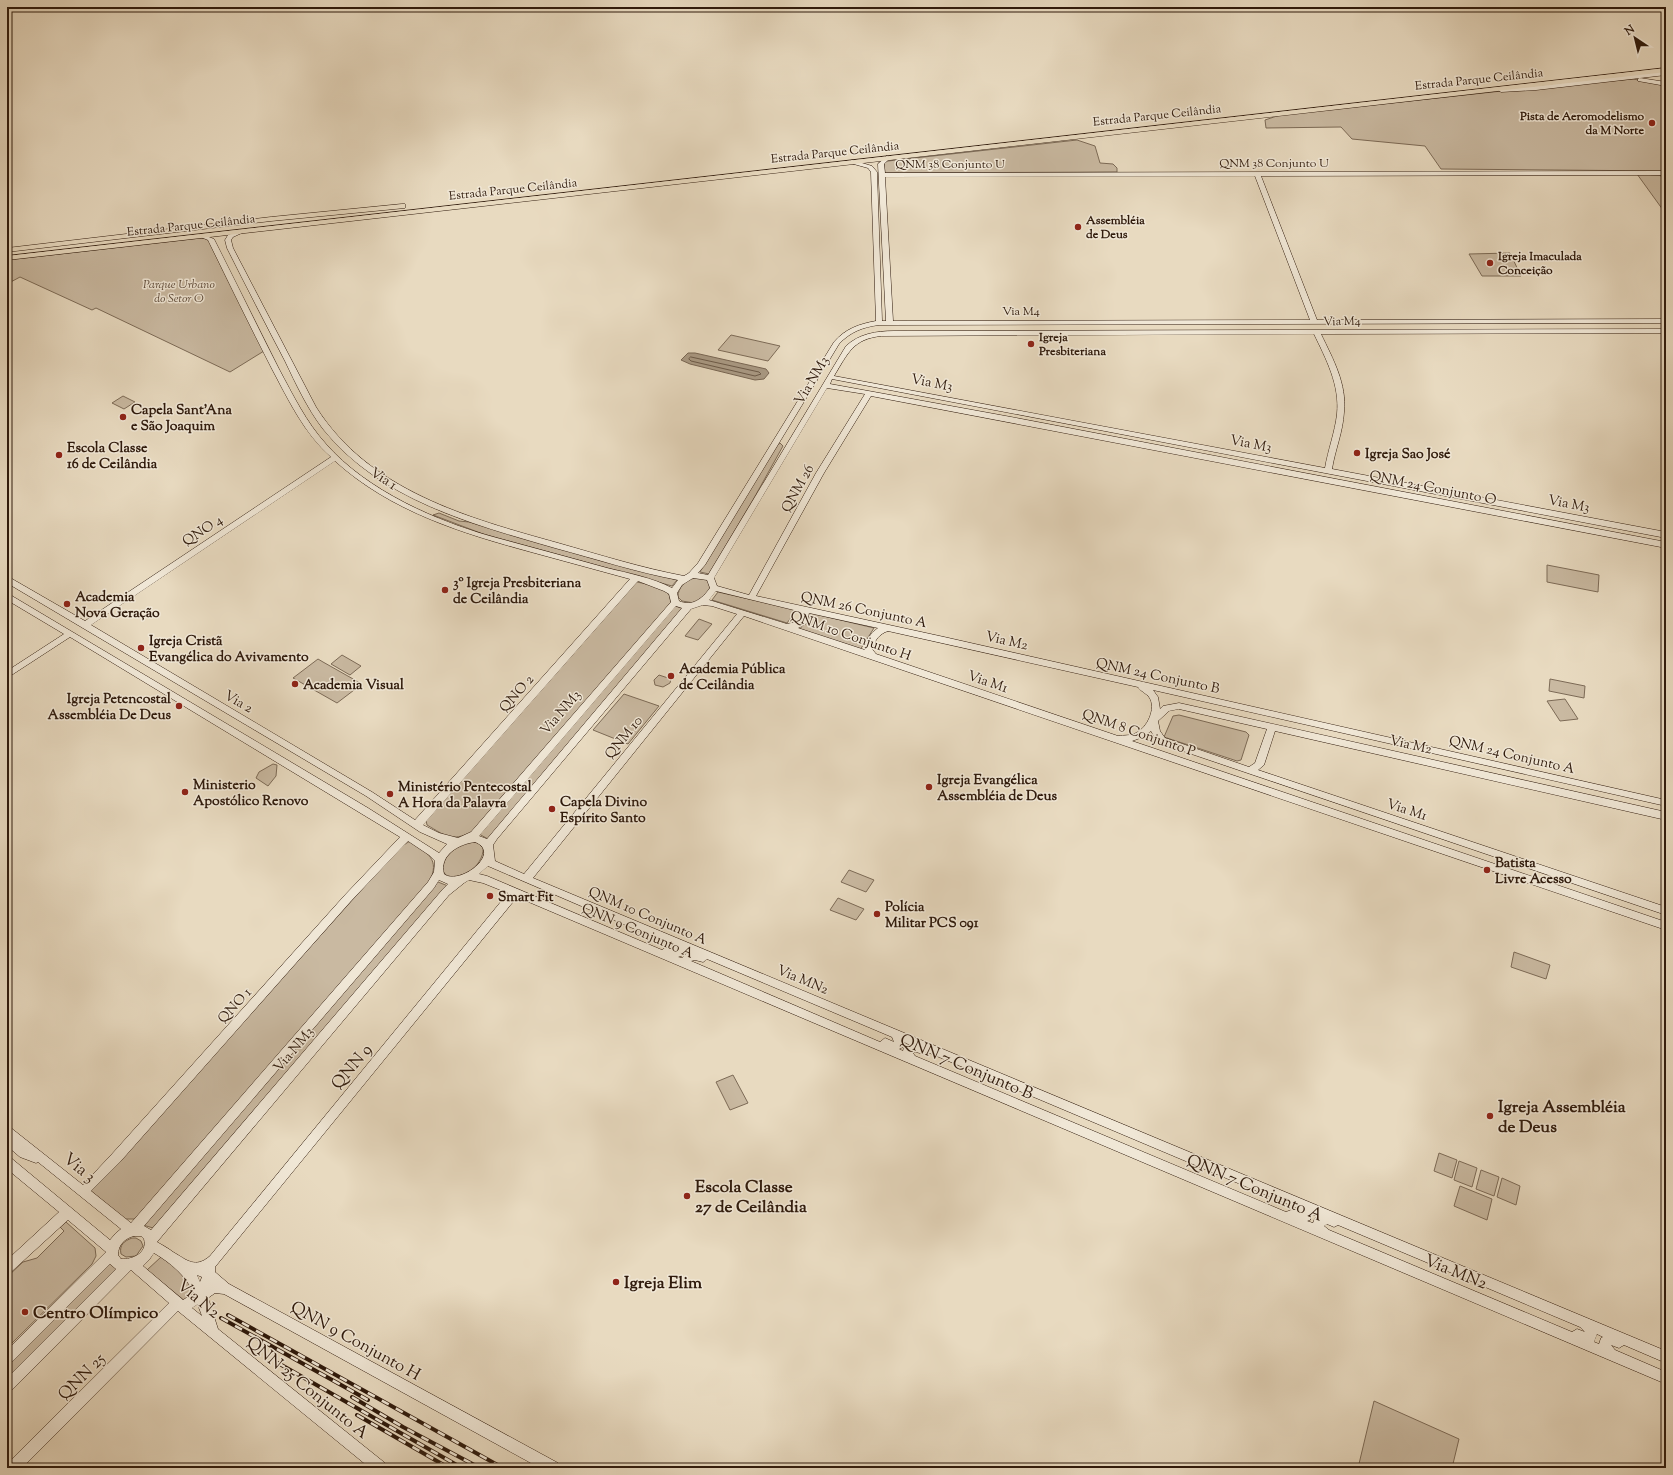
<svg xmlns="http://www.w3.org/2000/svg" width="1673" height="1475" viewBox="0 0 1673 1475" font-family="'Sorts Mill Goudy',serif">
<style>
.green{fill:#c9b9a1;stroke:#7c6a56}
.water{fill:#a99983;stroke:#786653}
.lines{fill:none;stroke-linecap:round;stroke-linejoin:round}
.shore{stroke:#6c5a48;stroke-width:1}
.secondary-casing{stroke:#2f1a0c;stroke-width:1}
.highway-casing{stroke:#2f1a0c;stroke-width:1}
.secondary{fill:#f0e7d6;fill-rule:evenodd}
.highway{fill:#e8dac0;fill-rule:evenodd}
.rail-casing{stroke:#2f1a0c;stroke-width:4}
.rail{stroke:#f0e7d6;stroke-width:2.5;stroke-dasharray:8;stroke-linecap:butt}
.poi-dot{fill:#8f2418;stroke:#f0e7d6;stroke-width:1.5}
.labels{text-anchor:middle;stroke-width:3;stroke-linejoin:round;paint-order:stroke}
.far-street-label{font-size:12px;fill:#2f1a0c;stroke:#f0e7d6}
.far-poi-label{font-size:12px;font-weight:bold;fill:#2f1a0c;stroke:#f0e7d6;text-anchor:start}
.far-park-label{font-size:12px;font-style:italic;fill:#5d4a39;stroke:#f0e7d6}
.street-label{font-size:14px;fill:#2f1a0c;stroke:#f0e7d6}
.poi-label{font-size:14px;font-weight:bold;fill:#2f1a0c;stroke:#f0e7d6;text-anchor:start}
.near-street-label{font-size:17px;fill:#2f1a0c;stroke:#f0e7d6}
.near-poi-label{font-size:17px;font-weight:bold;fill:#2f1a0c;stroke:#f0e7d6;text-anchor:start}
</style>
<rect width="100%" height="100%" fill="#e8dac0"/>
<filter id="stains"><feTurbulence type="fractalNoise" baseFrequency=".005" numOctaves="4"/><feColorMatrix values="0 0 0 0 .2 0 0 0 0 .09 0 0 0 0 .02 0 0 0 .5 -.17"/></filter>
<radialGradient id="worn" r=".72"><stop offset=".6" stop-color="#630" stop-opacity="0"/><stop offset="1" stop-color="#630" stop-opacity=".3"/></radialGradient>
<path class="green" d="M 1633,79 L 1666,85 L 1666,171 L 1441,169 L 1425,146 L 1352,139 L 1341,127 L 1266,128 L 1265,120 L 1280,115 L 1511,90 Z
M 1077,140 L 1095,146 L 1100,163 L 1113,164 L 1117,168 L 1117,172 L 884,173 L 884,163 L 888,161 Z
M 1637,174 L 1660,175 L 1666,183 L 1666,210 L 1663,210 Z
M 200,238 L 209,239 L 264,351 L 230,372 L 96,308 L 92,310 L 20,277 L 7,284 L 7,260 Z
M 1510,253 L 1521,276 L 1482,276 L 1469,254 Z
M 731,335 L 780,346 L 768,361 L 718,350 Z
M 123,396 L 135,402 L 124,409 L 112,403 Z
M 780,443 L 783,446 L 754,498 L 709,574 L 700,572 L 721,534 L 778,444 Z
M 439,513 L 459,521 L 469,522 L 677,580 L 672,586 L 483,534 L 433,515 Z
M 1547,565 L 1599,575 L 1598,592 L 1547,582 Z
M 694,578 L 707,579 C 714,593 705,595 694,603 L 682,601 L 678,597 C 678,587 685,582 694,578 Z
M 637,582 L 660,587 L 669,594 L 671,603 L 472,832 C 451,842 446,836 427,825 L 426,820 Z
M 718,592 L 793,609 L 796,611 L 787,623 L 712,600 Z
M 675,606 L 684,609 L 488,839 L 479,834 Z
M 811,613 L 874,628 L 860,650 L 800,629 Z
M 699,619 L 712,624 L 698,640 L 685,636 Z
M 342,655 L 361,666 L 350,675 L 331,664 Z
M 318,659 L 323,662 L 362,684 L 337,703 L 293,678 Z
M 659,675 L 671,679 L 670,683 L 663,687 L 655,685 L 654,680 Z
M 1550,679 L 1585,686 L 1584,698 L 1549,691 Z
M 624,694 L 659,706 L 628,744 L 593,730 Z
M 1565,699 L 1578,719 L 1560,721 L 1547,701 Z
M 1179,715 L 1246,732 L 1249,735 L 1241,760 L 1237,761 L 1164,737 L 1173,716 Z
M 273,764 L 277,765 L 276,776 L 268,786 L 256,778 L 259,772 Z
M 410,841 C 427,853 441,859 429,882 L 135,1219 L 125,1219 L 91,1191 L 399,848 Z
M 474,842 L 478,843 L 483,848 C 485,865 456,887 445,874 C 436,863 454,848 462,844 C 466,843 470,843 474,842 Z
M 849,870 L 874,880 L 866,892 L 841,882 Z
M 438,882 L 448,886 L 153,1228 L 143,1225 Z
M 838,898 L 864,909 L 856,920 L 830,910 Z
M 1514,952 L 1550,965 L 1546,979 L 1511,967 Z
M 733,1075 L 748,1103 L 730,1110 L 716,1082 Z
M 1439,1153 L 1457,1160 L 1452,1178 L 1434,1171 Z
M 1459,1161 L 1477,1168 L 1472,1187 L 1454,1180 Z
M 1481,1170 L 1499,1177 L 1494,1196 L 1476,1189 Z
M 1502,1178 L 1520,1186 L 1516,1205 L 1497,1197 Z
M 1460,1186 L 1492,1199 L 1487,1220 L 1454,1206 Z
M 66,1222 L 95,1248 L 96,1256 L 92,1264 L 7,1348 L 7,1277 L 23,1262 L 37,1258 L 64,1231 L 60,1227 Z
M 132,1238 L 136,1238 L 141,1241 L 143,1246 L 136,1256 L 126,1257 L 121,1254 C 119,1245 124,1241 132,1238 Z
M 161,1257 C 179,1267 188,1277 196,1296 L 185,1301 L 147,1270 Z
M 109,1262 L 119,1269 L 7,1382 L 7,1362 Z
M 1374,1401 L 1459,1439 L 1452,1468 L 1358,1468 Z"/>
<path class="water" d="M 688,353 L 695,353 L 766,369 L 769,373 L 764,379 L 755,380 L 690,364 L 681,360 Z"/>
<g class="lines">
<path class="shore" d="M 691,357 L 759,372 L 761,374 L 755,376 L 691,361 L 689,359 Z"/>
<defs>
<path id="secondary" d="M 1666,71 L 1666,75 L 1536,90 L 1501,92 L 1498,90 L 1501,88 L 1536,86 Z
M 1640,78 L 1666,82 L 1666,86 L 1638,81 L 1638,79 Z
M 887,156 L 890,158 L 884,164 L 885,173 L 1666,171 L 1666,175 L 1261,176 L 1317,320 L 1666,319 L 1666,323 L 879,325 C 863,327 850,332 839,344 L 705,565 L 698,573 L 708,575 L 846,346 C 859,334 876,331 894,331 L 1666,329 L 1666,333 L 1321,334 C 1333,359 1347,384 1344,412 C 1343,432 1335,450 1332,469 L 1666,532 L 1666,538 L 832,379 L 830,384 L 1011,417 L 1666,542 L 1666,548 L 871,396 L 824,473 L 756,596 L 944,637 L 1666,800 L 1666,806 L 1153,690 L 1158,697 L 1160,709 L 1163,706 L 1179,703 L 1666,812 L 1666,820 L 1275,731 L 1264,765 L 1258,770 L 1666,907 L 1666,915 L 1168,746 L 1156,740 L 1151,731 L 1143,737 L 1132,741 L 1666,922 L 1666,930 L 744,616 L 533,878 L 1666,1351 L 1666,1363 L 1624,1345 L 1619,1348 L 1611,1345 L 1615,1350 L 1666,1372 L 1666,1384 L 517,897 L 215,1267 L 215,1272 L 229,1284 L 558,1463 L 559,1468 L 540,1468 L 224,1294 L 215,1293 L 208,1298 L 218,1329 L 385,1463 L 386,1468 L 370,1468 L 178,1311 L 22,1468 L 7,1468 L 8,1463 L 169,1303 L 131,1270 L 11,1391 L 7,1393 L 7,1378 L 116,1269 L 110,1264 L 11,1363 L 7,1365 L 7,1350 L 106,1252 L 68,1220 L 11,1272 L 7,1274 L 7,1260 L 59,1212 L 7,1169 L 7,1157 L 11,1158 L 110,1240 L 116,1233 L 121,1229 L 38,1162 L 36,1163 L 20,1157 L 7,1146 L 7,1126 L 11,1128 L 83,1185 L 112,1154 L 345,895 L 400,837 L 70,637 L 7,678 L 7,671 L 64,634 L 7,600 L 7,593 L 368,808 L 439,853 L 447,844 L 420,832 L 366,796 L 7,583 L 7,576 L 85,621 L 331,457 C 304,433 289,401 272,369 C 250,326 229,283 208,240 L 198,236 L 201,234 L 214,239 C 236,282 257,326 279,369 C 293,395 306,422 326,444 C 367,491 438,522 497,538 C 534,548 571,558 607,568 C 628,573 653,578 672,588 L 678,580 C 636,572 596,559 555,548 C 472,524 380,500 323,429 C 307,408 296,384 285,361 C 265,323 246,286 227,248 L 225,240 L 228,235 L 241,230 L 244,232 L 233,237 L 231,240 L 233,248 L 316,407 C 369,491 468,518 558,543 C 600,555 642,568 684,576 L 689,573 L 698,563 L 834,342 C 845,329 859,324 876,321 L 871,172 L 868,168 L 850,163 L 850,161 L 852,160 L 872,166 L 877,172 L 882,321 L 886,321 L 878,164 ZM 1255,176 L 1310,320 L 893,321 L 885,177 ZM 1314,334 C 1326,359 1340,385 1337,414 C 1335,432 1328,450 1325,468 L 834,376 C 848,353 853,339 881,336 ZM 827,388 L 865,394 L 816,473 L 749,595 L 717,586 L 714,578 ZM 335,461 C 390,511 461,533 531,552 C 564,561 597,570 630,579 L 415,820 L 372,792 L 91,625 ZM 693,578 L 707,580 L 710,588 C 702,599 692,607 679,601 L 677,593 L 682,585 ZM 638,581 L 664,591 L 669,594 L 671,602 L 471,832 L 458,838 L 439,833 L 423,825 ZM 716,591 L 798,611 L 801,614 L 800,620 L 795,622 L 787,624 L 709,600 ZM 703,605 L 712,606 L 737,614 L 524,874 L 495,861 L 493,845 L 497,839 L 691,609 ZM 676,606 L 682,608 L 487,839 L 479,836 ZM 809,613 L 878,628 C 871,633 864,642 865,650 L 798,628 L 807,623 ZM 888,631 L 1138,687 C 1140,691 1146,693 1149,697 C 1157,708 1147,728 1136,733 C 1131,736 1124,735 1118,736 L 876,654 L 872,649 C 875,640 879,634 888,631 ZM 1179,709 L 1267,729 L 1255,763 L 1249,767 L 1165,738 L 1160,731 L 1158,721 L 1169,711 ZM 408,841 L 429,855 L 435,861 L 434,872 L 428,882 L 131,1223 L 91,1191 L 120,1162 L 351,901 ZM 475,842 C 503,853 459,886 444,874 C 439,855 459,844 475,842 ZM 488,866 L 672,945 L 675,949 L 666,947 L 662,950 L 487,876 L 479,874 ZM 439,880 L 448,884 L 443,889 L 151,1230 L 144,1226 L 434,888 ZM 469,880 L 483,883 L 508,893 L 210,1256 C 195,1269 187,1260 173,1252 C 168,1248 162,1245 157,1242 L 449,895 L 464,883 ZM 686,950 L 690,952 L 686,954 L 682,958 L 678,957 L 684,955 ZM 707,959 L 892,1037 L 894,1042 L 885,1038 L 880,1042 L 691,961 L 695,960 L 703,962 ZM 904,1042 L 910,1045 L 904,1047 L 903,1051 L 899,1049 L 903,1047 ZM 916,1052 L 923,1054 L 927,1052 L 1297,1208 L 1301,1212 L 1291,1210 L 1286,1212 L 915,1056 L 913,1053 ZM 1312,1214 L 1319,1217 L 1315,1218 L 1313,1223 L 1307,1221 L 1310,1220 ZM 1327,1224 L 1334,1227 L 1338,1225 L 1580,1327 L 1585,1332 L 1577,1329 L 1572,1332 L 1329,1230 L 1324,1226 ZM 134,1236 L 141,1236 L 144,1239 C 148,1253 132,1260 121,1259 L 118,1255 C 118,1245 125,1238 134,1236 ZM 154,1253 C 171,1263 185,1275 194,1293 L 183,1300 L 143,1266 L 149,1260 ZM 197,1275 L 202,1277 L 200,1282 ZM 198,1304 L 198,1305 L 202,1316 L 192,1308 ZM 1597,1334 L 1603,1337 L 1601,1338 L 1599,1344 L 1594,1342 Z"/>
<path id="highway" d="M 1666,68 L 1666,72 L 7,260 L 7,256 Z
M 402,204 L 405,204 L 405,208 L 271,221 L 7,252 L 7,248 L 271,217 Z"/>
</defs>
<use href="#secondary" class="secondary-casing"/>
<use href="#highway" class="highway-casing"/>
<use href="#secondary" class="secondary"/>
<use href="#highway" class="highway"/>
<defs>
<path id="rail" d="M 228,1315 L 503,1468
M 221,1318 L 368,1400
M 278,1363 L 462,1468
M 352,1397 L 403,1427 L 480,1468
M 357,1415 L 449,1468"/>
</defs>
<use href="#rail" class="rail-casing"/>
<use href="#rail" class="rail"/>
</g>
<g class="poi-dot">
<circle cx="1652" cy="123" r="4"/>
<circle cx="1078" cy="227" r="4"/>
<circle cx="1490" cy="263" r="4"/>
<circle cx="1031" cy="344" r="4"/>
<circle cx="123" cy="417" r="4"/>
<circle cx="1357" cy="453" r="4"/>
<circle cx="59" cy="455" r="4"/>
<circle cx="445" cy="590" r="4"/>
<circle cx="67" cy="604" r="4"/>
<circle cx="141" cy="648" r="4"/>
<circle cx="671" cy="676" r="4"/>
<circle cx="295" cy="684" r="4"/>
<circle cx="179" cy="706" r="4"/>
<circle cx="929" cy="787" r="4"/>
<circle cx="185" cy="792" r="4"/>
<circle cx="390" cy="794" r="4"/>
<circle cx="552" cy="809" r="4"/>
<circle cx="1487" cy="870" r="4"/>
<circle cx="490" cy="896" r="4"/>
<circle cx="877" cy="914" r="4"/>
<circle cx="1490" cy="1116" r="4"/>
<circle cx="687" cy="1196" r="4"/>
<circle cx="616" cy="1282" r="4"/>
<circle cx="25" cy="1312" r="4"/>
</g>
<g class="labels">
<g class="far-street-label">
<text transform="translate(1479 79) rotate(-6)" y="4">Estrada Parque Ceilândia</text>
<text transform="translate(1157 115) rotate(-6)" y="4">Estrada Parque Ceilândia</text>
<text transform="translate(835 152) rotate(-6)" y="4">Estrada Parque Ceilândia</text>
<text x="1274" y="167">QNM 38 Conjunto U</text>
<text x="950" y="168">QNM 38 Conjunto U</text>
<text transform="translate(513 189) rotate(-6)" y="4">Estrada Parque Ceilândia</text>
<text transform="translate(191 225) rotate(-6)" y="4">Estrada Parque Ceilândia</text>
<text x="1021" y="315">Via M4</text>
<text transform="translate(1342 321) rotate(-1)" y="4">Via M4</text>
</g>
<g class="far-poi-label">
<text x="1644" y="120" text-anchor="end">Pista de Aeromodelismo<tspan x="1644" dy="14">da M Norte</tspan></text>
<text x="1086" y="224">Assembléia<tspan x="1086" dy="14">de Deus</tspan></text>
<text x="1498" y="260">Igreja Imaculada<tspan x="1498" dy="14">Conceição</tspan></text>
<text x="1039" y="341">Igreja<tspan x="1039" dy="14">Presbiteriana</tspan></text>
</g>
<g class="far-park-label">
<text x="179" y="288">Parque Urbano<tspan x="179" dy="14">do Setor O</tspan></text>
</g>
<g class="street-label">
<text transform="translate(811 380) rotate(-59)" y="5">Via NM3</text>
<text transform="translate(932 382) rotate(11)" y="5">Via M3</text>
<text transform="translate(1251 443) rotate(11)" y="5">Via M3</text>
<text transform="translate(384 478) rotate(33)" y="5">Via 1</text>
<text transform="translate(1433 487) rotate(11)" y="5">QNM 24 Conjunto O</text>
<text transform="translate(797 488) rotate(-61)" y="5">QNM 26</text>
<text transform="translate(1569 503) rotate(11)" y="5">Via M3</text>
<text transform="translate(202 530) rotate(-33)" y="5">QNO 4</text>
<text transform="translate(864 609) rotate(12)" y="5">QNM 26 Conjunto A</text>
<text transform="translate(851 635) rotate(19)" y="5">QNM 10 Conjunto H</text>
<text transform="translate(1007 640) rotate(13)" y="5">Via M2</text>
<text transform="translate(1158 675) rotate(12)" y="5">QNM 24 Conjunto B</text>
<text transform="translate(988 681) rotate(19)" y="5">Via M1</text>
<text transform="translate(516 693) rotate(-49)" y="5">QNO 2</text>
<text transform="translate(239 701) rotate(30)" y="5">Via 2</text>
<text transform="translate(560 712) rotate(-49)" y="5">Via NM3</text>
<text transform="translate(1139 732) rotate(19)" y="5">QNM 8 Conjunto P</text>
<text transform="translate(623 737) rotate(-51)" y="5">QNM 10</text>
<text transform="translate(1411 744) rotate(13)" y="5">Via M2</text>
<text transform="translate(1512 754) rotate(13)" y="5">QNM 24 Conjunto A</text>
<text transform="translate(1407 809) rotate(18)" y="5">Via M1</text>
<text transform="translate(648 915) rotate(23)" y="5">QNM 10 Conjunto A</text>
<text transform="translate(638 930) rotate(23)" y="5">QNN 9 Conjunto A</text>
<text transform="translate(803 979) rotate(23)" y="5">Via MN2</text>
<text transform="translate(234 1005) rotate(-48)" y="5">QNO 1</text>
<text transform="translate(293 1049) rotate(-50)" y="5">Via NM3</text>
</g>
<g class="poi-label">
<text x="131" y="414">Capela Sant'Ana<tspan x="131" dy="16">e São Joaquim</tspan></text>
<text x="67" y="452">Escola Classe<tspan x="67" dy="16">16 de Ceilândia</tspan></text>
<text x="1365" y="458">Igreja Sao José</text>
<text x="453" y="587">3º Igreja Presbiteriana<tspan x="453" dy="16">de Ceilândia</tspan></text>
<text x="75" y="601">Academia<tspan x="75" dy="16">Nova Geração</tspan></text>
<text x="149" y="645">Igreja Cristã<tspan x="149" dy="16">Evangélica do Avivamento</tspan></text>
<text x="679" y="673">Academia Pública<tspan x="679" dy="16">de Ceilândia</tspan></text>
<text x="303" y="689">Academia Visual</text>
<text x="171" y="703" text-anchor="end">Igreja Petencostal<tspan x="171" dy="16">Assembléia De Deus</tspan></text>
<text x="937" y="784">Igreja Evangélica<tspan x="937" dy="16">Assembléia de Deus</tspan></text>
<text x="193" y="789">Ministerio<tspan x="193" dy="16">Apostólico Renovo</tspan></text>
<text x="398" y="791">Ministério Pentecostal<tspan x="398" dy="16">A Hora da Palavra</tspan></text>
<text x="560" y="806">Capela Divino<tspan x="560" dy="16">Espírito Santo</tspan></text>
<text x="1495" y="867">Batista<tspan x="1495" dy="16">Livre Acesso</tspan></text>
<text x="498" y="901">Smart Fit</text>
<text x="885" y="911">Polícia<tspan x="885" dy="16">Militar PCS 091</tspan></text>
</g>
<g class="near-street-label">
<text transform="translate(351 1066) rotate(-50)" y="6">QNN 9</text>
<text transform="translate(967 1066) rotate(23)" y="6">QNN 7 Conjunto B</text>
<text transform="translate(80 1167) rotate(39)" y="6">Via 3</text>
<text transform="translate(1255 1187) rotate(23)" y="6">QNN 7 Conjunto A</text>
<text transform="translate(1456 1271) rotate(22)" y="6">Via MN2</text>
<text transform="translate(199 1298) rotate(40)" y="6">Via N2</text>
<text transform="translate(356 1340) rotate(29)" y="6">QNN 9 Conjunto H</text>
<text transform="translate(81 1376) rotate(-45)" y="6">QNN 25</text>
<text transform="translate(308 1387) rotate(39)" y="6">QNN 25 Conjunto A</text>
</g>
<g class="near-poi-label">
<text x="1498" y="1112">Igreja Assembléia<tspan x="1498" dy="20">de Deus</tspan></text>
<text x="695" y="1192">Escola Classe<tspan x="695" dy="20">27 de Ceilândia</tspan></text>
<text x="624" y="1288">Igreja Elim</text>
<text x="33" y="1318">Centro Olímpico</text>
</g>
</g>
<rect width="1673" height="1475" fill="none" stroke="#e8dac0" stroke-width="24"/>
<rect x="8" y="8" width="1657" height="1459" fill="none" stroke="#2f1a0c" stroke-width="2"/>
<rect x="12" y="12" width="1649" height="1451" fill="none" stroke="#2f1a0c"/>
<g transform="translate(1635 38) rotate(325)" stroke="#f0e7d6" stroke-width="3" paint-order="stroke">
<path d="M0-3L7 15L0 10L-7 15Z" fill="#2f1a0c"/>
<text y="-6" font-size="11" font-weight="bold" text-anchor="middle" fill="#2f1a0c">N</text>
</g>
<rect width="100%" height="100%" filter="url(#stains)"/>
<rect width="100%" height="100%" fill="url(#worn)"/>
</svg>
